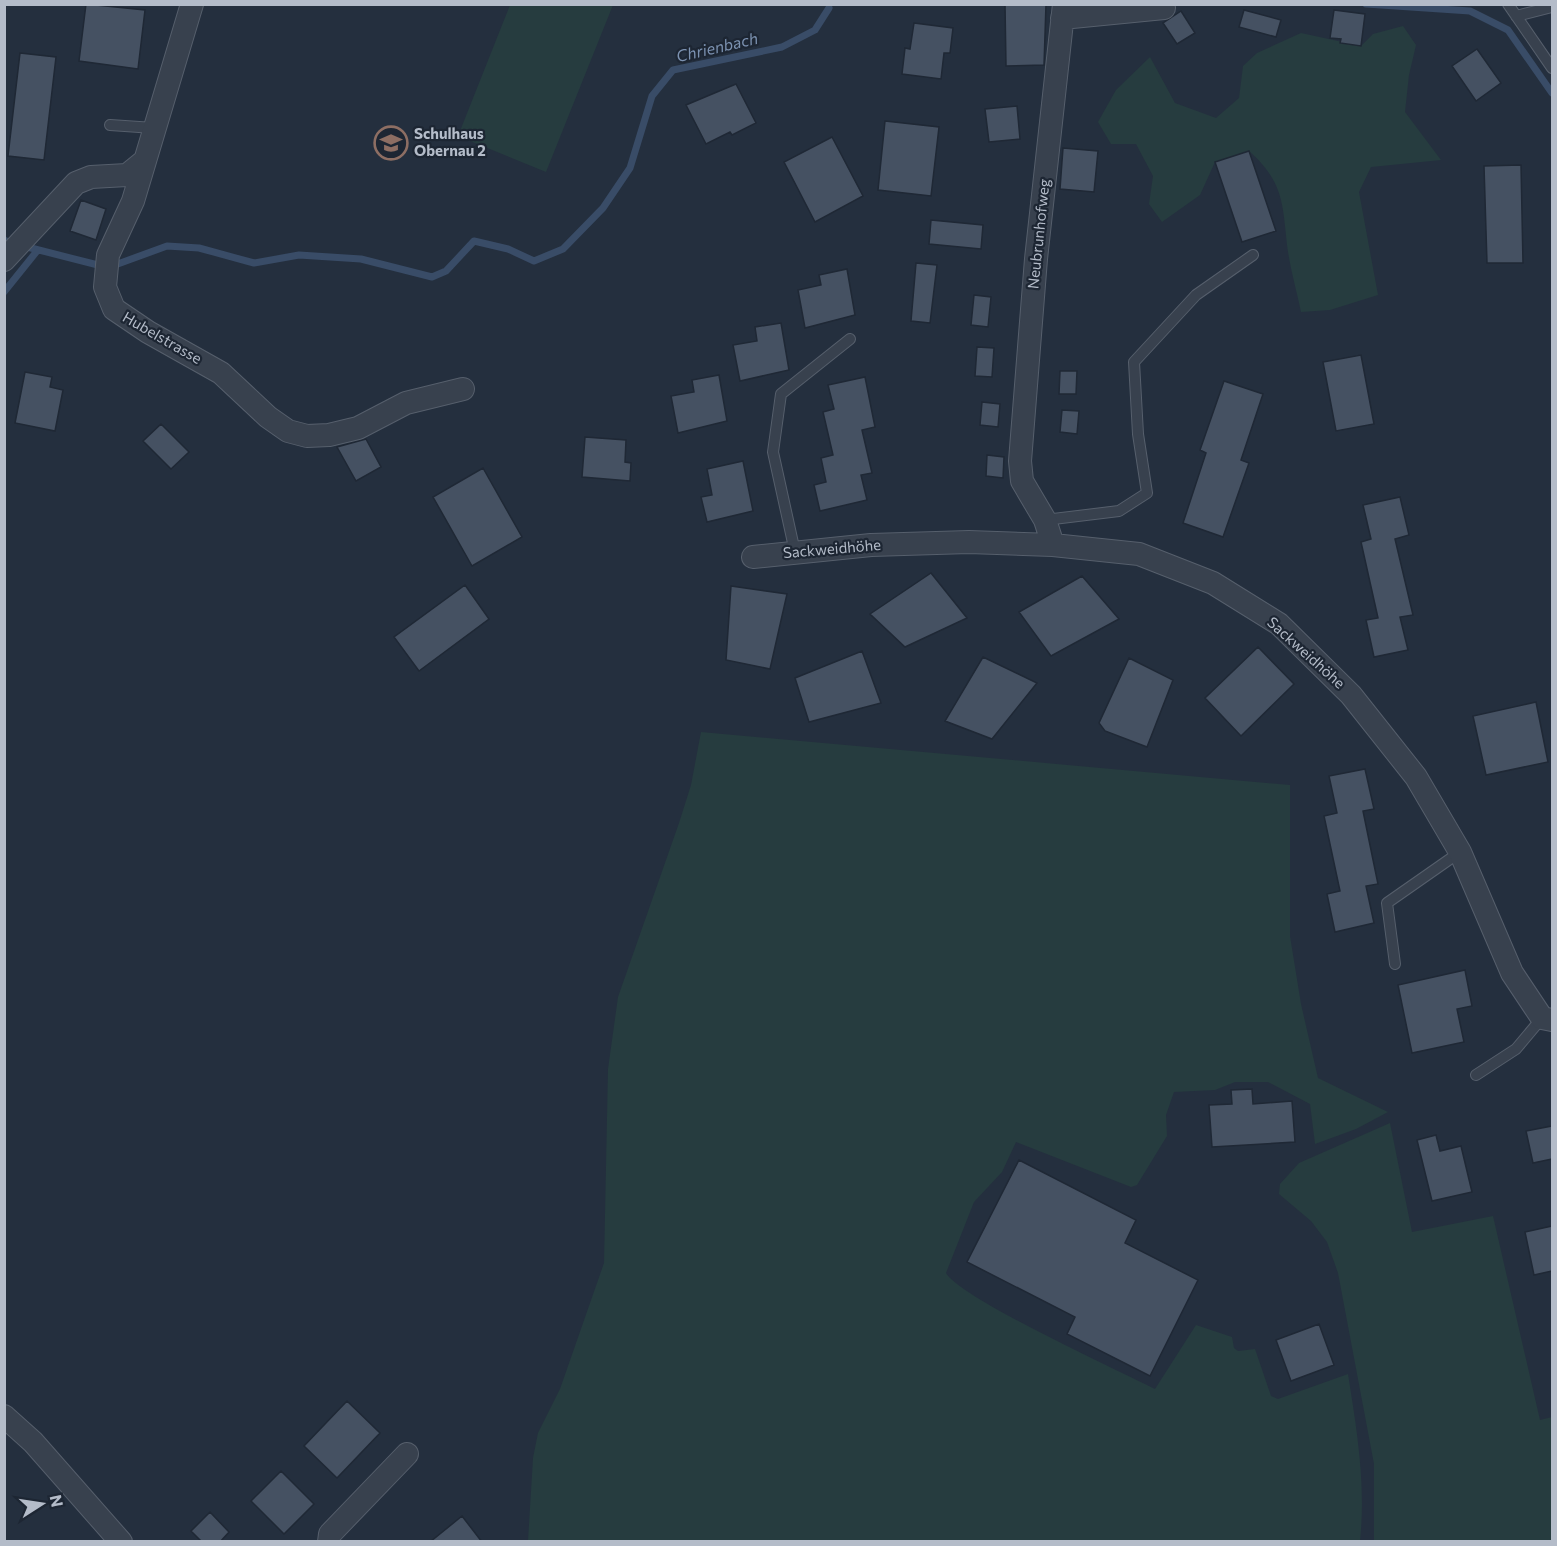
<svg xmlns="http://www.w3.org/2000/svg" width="1557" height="1546" viewBox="0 0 1557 1546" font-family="Commissioner,sans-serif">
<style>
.green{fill:#263c3f}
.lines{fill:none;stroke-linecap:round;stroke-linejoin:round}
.stream{stroke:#394c67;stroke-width:7}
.building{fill:#455162;stroke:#1f2835;stroke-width:1.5}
.service-casing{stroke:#565f6c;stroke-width:12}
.minor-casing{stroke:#565f6c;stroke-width:24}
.service{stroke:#38414e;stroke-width:10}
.minor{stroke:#38414e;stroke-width:22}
.labels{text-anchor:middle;stroke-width:4.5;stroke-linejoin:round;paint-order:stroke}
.poi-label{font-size:15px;font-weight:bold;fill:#b4bcc9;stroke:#1d2633;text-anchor:start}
.street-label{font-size:15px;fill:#b4bcc9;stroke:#1d2633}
.water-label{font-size:16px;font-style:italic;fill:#7c92b1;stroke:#1d2633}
</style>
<rect width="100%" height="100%" fill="#242f3e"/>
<path class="green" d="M 510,5 L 613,5 L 546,172 L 458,136 Z
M 1403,26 L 1416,45 L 1409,75 L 1405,112 L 1441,160 L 1371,167 L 1359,192 L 1378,295 L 1330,310 L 1301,312 C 1297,292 1291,272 1288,252 C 1282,206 1286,184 1249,151 L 1215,162 L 1200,195 L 1162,222 L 1149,204 L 1153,176 L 1136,144 L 1111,144 L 1098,122 L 1116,90 L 1150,57 L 1175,103 L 1216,118 L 1239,98 L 1243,66 L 1257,53 L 1301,33 L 1361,46 L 1373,34 Z
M 701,732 L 1290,785 L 1290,936 L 1301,1004 L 1318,1078 L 1388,1112 L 1356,1129 L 1315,1144 L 1310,1104 L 1268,1082 L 1235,1082 L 1215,1090 L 1174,1092 L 1166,1115 L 1167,1136 L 1137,1185 L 1131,1187 L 1016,1142 L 1002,1172 L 974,1202 L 946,1273 C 960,1298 1119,1371 1155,1389 L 1196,1325 L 1232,1337 L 1234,1348 L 1238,1351 L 1255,1349 L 1271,1396 L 1278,1399 L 1348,1374 C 1357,1431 1366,1484 1360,1541 L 528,1541 L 533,1458 L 538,1433 L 560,1389 L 604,1263 L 608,1069 L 618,997 L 679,823 L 691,785 Z
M 1390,1123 L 1412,1232 L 1493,1216 L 1540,1420 L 1552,1417 L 1552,1541 L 1374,1541 L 1374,1464 L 1338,1273 L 1327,1242 L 1311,1221 L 1279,1194 L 1280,1184 L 1299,1163 Z"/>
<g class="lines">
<path class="stream" d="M 1366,4 L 1470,11 L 1508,30 L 1552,93
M 4,240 L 6,241
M 27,247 L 98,265
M 115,265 L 167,246 L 199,248 L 254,263 L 299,255 L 361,259 L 432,277 L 446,271 L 474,241 L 508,249 L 534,261 L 563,249 L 603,208 L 630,168 L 652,96 L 673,70 L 782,47 L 815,30 L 829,8
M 4,292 L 37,251"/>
</g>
<path class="building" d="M 86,4 L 145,10 L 138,69 L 79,61 Z
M 1005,4 L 1046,4 L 1044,65 L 1006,66 Z
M 1244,10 L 1281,20 L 1276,37 L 1239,27 Z
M 1334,10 L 1365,14 L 1361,46 L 1340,43 L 1341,39 L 1330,38 Z
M 1181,11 L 1195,33 L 1177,44 L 1163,23 Z
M 914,23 L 953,28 L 950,53 L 944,53 L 941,79 L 902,74 L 905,48 L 910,49 Z
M 1477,49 L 1501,83 L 1476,101 L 1452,66 Z
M 20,53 L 56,57 L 44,160 L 8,156 Z
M 736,84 L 756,123 L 732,135 L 730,132 L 706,144 L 686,105 Z
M 1017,106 L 1020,139 L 989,142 L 985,109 Z
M 885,121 L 939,127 L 931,196 L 878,190 Z
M 832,137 L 863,196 L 815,222 L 784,162 Z
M 1063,148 L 1098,151 L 1094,192 L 1060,189 Z
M 1249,151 L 1276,231 L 1242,242 L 1215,162 Z
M 1521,165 L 1523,263 L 1487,263 L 1484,166 Z
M 81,200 L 106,209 L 96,240 L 70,231 Z
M 931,220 L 983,225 L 981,249 L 929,244 Z
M 916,263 L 937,265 L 930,323 L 911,321 Z
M 847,269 L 855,315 L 805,328 L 798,290 L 821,285 L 819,275 Z
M 974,295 L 991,297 L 988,327 L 971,325 Z
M 781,323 L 789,370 L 740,381 L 733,345 L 757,341 L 755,327 Z
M 977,347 L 994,348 L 992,377 L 975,376 Z
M 1361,355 L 1374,424 L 1336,431 L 1323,362 Z
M 1060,371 L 1077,371 L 1076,394 L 1059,394 Z
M 25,372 L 52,377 L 50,387 L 63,390 L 55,431 L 15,423 Z
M 719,375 L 727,421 L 678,433 L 671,396 L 694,392 L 692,380 Z
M 865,377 L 875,427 L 862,430 L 872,473 L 861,475 L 867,500 L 820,511 L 814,485 L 826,482 L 821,458 L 833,455 L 823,412 L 834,409 L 828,385 Z
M 1224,381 L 1263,394 L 1241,460 L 1249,463 L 1223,537 L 1183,523 L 1206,453 L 1200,450 Z
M 982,402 L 1000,404 L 998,427 L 980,425 Z
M 1062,410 L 1079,411 L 1077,434 L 1060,432 Z
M 161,424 L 189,452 L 171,469 L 143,441 Z
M 585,437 L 626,440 L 625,462 L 631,463 L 630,481 L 582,477 Z
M 366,439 L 381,467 L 356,481 L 337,447 Z
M 987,455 L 1004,457 L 1003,478 L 986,476 Z
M 743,461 L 753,511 L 707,522 L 701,497 L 712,495 L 707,469 Z
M 483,468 L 522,537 L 472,566 L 433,497 Z
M 1400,497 L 1409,535 L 1395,539 L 1413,615 L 1400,617 L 1408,650 L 1374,657 L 1366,620 L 1378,618 L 1361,542 L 1371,539 L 1363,505 Z
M 931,573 L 967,618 L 905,647 L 870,614 Z
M 1082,576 L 1119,619 L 1051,656 L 1019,612 Z
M 465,585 L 489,619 L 419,671 L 394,637 Z
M 731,586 L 787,594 L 770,669 L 726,660 Z
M 1258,647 L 1294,684 L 1241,736 L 1205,698 Z
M 862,651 L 881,703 L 809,722 L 795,678 Z
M 983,657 L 1037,683 L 992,739 L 945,721 Z
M 1129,658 L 1173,680 L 1147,747 L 1105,731 L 1099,723 Z
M 1536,702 L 1548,762 L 1486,775 L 1473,716 Z
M 1365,769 L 1374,809 L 1363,811 L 1378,884 L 1366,886 L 1374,923 L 1335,932 L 1327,894 L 1340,891 L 1324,816 L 1337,813 L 1329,776 Z
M 1465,970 L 1472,1006 L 1457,1009 L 1464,1042 L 1412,1053 L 1398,985 Z
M 1252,1089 L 1253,1104 L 1292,1101 L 1295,1142 L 1212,1147 L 1209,1105 L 1232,1104 L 1231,1090 Z
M 1552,1126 L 1552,1159 L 1533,1163 L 1526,1131 Z
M 1436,1135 L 1440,1151 L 1461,1146 L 1472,1192 L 1432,1201 L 1417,1140 Z
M 1019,1160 L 1136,1220 L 1125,1243 L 1198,1280 L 1150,1376 L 1067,1334 L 1075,1317 L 967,1262 Z
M 1552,1226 L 1552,1271 L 1534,1275 L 1525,1232 Z
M 1319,1324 L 1334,1365 L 1291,1381 L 1276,1340 Z
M 347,1401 L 380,1433 L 337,1478 L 304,1446 Z
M 281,1471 L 314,1504 L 284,1534 L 251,1501 Z
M 210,1512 L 229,1532 L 220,1542 L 202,1542 L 191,1531 Z
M 462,1516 L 482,1542 L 430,1542 Z"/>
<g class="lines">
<defs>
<path id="service" d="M 1508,4 L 1552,68
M 1516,16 L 1552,7
M 110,125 L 154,128
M 1045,520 L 1119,511 L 1147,493 L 1138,434 L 1134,362 L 1196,295 L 1253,255
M 795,552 L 773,452 L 781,394 L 850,339
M 1395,964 L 1387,903 L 1460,852
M 1476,1075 L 1516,1049 L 1542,1018"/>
<path id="minor" d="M 192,4 L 133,201 L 108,255 L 105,287 L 114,309 L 148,332 L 221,373 L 268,417 L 288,431 L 307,436 L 329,435 L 358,428 L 406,403 L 463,389
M 1062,18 L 1164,8
M 4,260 L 76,183 L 91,177 L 127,175 L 143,162
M 1053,545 L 1045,520 L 1022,481 L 1020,461 L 1036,259 L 1064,4
M 753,557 L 871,545 L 969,542 L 1053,545 L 1139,554 L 1213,583 L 1279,624 L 1351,695 L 1416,777 L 1460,852 L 1512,973 L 1542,1018 L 1552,1020
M 4,1416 L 33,1442 L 121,1542
M 329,1542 L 330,1534 L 407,1454"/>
</defs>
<use href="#service" class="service-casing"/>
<use href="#minor" class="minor-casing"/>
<use href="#service" class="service"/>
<use href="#minor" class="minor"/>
</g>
<defs>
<symbol id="school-ring" viewBox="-11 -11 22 22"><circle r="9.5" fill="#1d2633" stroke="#8d6e63" stroke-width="1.5"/><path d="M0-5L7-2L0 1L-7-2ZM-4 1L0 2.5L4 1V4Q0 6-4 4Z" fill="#8d6e63"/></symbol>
</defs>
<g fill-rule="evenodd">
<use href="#school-ring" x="372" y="124" width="38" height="38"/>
</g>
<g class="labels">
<g class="poi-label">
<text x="414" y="139">Schulhaus<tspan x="414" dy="17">Obernau 2</tspan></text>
</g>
<g class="street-label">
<text transform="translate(1039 234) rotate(-84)" y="5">Neubrunhofweg</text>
<text transform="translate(162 338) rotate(30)" y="5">Hubelstrasse</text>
<text transform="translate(832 549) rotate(-5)" y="5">Sackweidhöhe</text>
<text transform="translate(1306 653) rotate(42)" y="5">Sackweidhöhe</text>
</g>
<g class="water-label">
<text transform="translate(717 47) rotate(-13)" y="6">Chrienbach</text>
</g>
</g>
<rect width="1557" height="1546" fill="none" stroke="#b4bcc9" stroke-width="12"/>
<g transform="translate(42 1504) rotate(78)" stroke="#1d2633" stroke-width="4.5" paint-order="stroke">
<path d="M0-4.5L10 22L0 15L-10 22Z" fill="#b4bcc9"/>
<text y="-9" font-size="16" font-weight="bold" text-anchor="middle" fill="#b4bcc9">N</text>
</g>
</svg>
